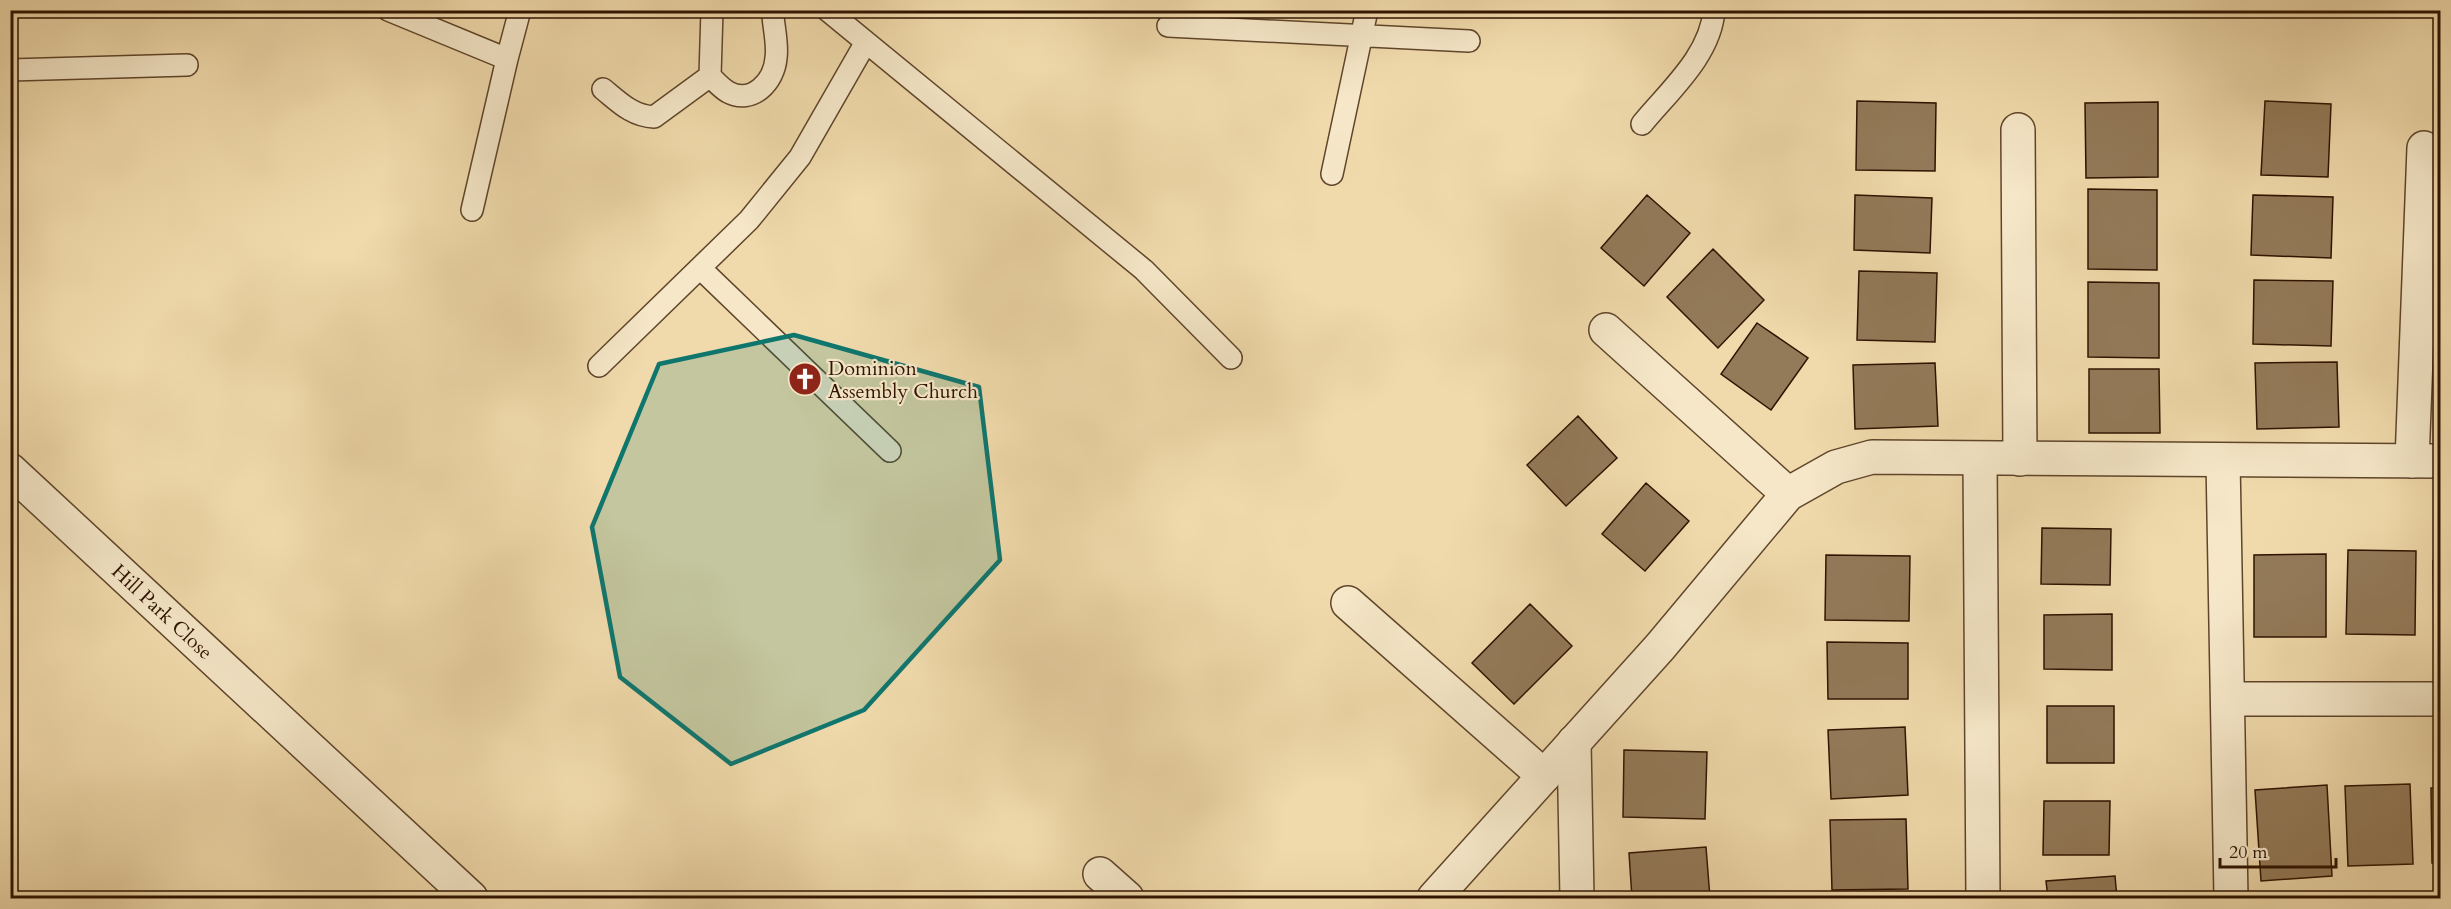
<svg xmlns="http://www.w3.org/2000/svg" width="2451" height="909" viewBox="0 0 2451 909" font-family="Cardo,serif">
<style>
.building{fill:#937a59;stroke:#2f1300;stroke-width:1.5}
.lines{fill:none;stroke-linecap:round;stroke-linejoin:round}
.lane-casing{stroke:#5f452b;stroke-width:24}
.street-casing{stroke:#5f452b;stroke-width:36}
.lane{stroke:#f5e7c8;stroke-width:21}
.street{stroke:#f5e7c8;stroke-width:33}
.marked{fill:#0f766e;fill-opacity:0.2;stroke:#0f766e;stroke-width:4.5;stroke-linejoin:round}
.labels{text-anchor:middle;stroke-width:4.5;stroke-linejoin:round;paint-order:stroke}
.poi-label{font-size:20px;fill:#2f1300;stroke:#f5e7c8;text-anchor:start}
.street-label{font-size:20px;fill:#2f1300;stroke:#f5e7c8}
</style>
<rect width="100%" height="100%" fill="#f0daab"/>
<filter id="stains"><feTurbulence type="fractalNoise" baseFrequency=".00333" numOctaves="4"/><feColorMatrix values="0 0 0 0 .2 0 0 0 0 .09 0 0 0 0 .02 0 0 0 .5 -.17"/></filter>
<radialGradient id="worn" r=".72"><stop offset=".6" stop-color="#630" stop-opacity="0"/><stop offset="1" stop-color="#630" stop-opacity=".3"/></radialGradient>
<path class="building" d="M 1857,101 L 1936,103 L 1935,171 L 1856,170 Z
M 2265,101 L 2331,104 L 2328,177 L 2261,175 Z
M 2158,102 L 2158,177 L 2086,178 L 2085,103 Z
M 2088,189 L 2157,190 L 2157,270 L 2088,269 Z
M 1647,195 L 1690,233 L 1644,286 L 1601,248 Z
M 1855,195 L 1932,198 L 1930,253 L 1854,250 Z
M 2253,195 L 2333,197 L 2331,258 L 2251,255 Z
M 1713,249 L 1764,300 L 1718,348 L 1667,297 Z
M 1859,271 L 1937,273 L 1935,342 L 1857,340 Z
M 2254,280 L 2333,281 L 2331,346 L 2253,344 Z
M 2088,282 L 2159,283 L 2159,358 L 2088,357 Z
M 1757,323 L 1808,358 L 1771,410 L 1721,374 Z
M 2337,362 L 2339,427 L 2257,429 L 2255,363 Z
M 1935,363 L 1938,426 L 1855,429 L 1853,365 Z
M 2089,369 L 2159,369 L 2160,433 L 2089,433 Z
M 1578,416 L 1617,458 L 1566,506 L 1527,465 Z
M 1646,483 L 1689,521 L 1645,571 L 1602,534 Z
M 2042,528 L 2111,529 L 2110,585 L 2041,584 Z
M 2348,550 L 2416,551 L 2415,635 L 2346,634 Z
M 2326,554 L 2326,637 L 2254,637 L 2254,555 Z
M 1826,555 L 1910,556 L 1909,621 L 1825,620 Z
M 2433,561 L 2440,561 L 2440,637 L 2434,637 Z
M 1530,604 L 1572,646 L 1514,704 L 1472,663 Z
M 2112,614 L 2112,670 L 2044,669 L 2044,615 Z
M 1827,642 L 1908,643 L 1908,699 L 1828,699 Z
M 2047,706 L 2114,706 L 2114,763 L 2047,763 Z
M 1905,727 L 1908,795 L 1831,799 L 1828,730 Z
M 1624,750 L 1707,752 L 1705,819 L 1623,817 Z
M 2410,784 L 2413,864 L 2348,866 L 2345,786 Z
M 2327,785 L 2332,876 L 2261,881 L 2255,790 Z
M 2431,788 L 2440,788 L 2440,863 L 2432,863 Z
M 2044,801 L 2110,801 L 2109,855 L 2043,855 Z
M 1906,819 L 1908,889 L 1832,890 L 1830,820 Z
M 1706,847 L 1710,898 L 1632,898 L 1629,853 Z
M 2115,876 L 2117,898 L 2048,898 L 2046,881 Z"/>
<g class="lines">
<defs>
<path id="lane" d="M 388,10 L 507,59
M 827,10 L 1144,270 L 1231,358
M 1168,26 L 1469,41
M 10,70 L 187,65
M 710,76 C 715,81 721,88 728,92 C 752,105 774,82 776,58 C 778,45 774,29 773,16
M 603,89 C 619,102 632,116 654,117 L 710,76 L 712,10
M 1642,124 C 1669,91 1711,55 1714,10
M 1332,174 L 1367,10
M 472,210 L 507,59 L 520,10
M 700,268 L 890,451
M 599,366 L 749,220 L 800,157 L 866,42"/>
<g id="street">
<path d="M 2018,130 L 2020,459"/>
<path d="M 1606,330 L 1788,494"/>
<path d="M 1980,459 L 1983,898"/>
<path d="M 2223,460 L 2231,898"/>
<path d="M 2412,461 L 2424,148"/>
<path id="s1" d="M 10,470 L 471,898"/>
<path d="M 1348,603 L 1544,776"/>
<path d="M 2228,699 L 2440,699"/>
<path d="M 1574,742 L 1577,898"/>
<path d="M 1100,874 L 1127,898"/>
<path d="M 1434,898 L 1660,647 L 1788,494 L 1836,467 L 1872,457 L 2440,461"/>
</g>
</defs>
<use href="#lane" class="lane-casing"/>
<use href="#street" class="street-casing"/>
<use href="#lane" class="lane"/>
<use href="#street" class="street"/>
</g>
<path class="marked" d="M 794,335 L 979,387 L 1000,560 L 864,710 L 731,764 L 620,677 L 592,527 L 659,364 Z"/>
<defs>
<symbol id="church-disc" viewBox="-11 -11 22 22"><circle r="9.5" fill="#8f2418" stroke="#f5e7c8"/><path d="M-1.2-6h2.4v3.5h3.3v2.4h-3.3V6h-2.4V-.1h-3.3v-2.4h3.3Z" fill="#fff"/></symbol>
</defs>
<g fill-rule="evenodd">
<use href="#church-disc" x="786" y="360" width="38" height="38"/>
</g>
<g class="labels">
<g class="poi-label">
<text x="828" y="375">Dominion<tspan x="828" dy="23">Assembly Church</tspan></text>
</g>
<g class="street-label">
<text dy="7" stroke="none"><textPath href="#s1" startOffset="208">Hill Park Close</textPath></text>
</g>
</g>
<rect width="2451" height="909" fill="none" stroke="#f0daab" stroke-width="36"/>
<rect x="12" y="12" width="2427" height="885" fill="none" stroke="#2f1300" stroke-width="3"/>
<rect x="18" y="18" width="2415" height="873" fill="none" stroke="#2f1300" stroke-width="1.5"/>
<path d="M2220 858v9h116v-9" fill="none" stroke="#2f1300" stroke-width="3"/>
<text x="2229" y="858" font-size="18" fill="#2f1300" stroke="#f5e7c8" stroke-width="4.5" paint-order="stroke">20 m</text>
<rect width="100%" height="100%" filter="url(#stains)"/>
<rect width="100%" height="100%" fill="url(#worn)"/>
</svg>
